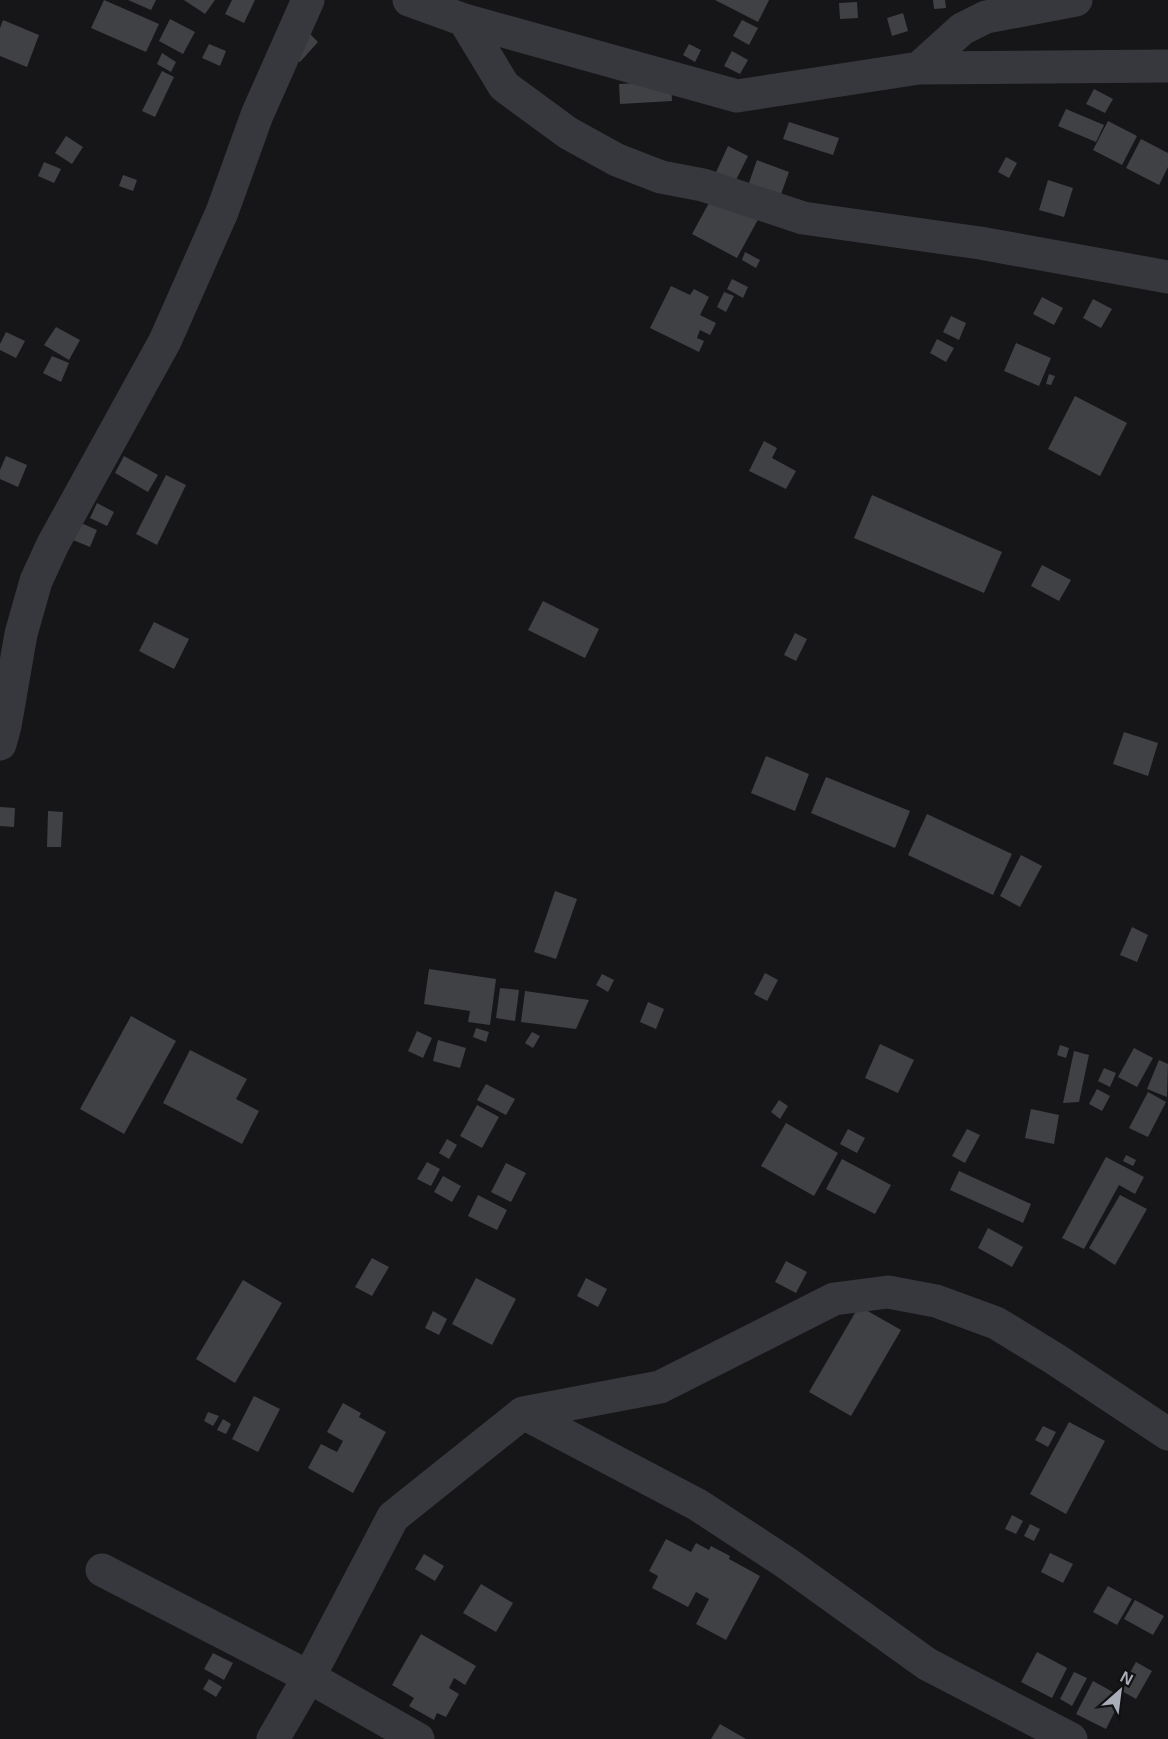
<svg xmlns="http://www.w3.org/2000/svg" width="1168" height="1739" viewBox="0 0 1168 1739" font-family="Arial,sans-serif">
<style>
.building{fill:#404145}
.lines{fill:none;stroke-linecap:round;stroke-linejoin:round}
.minor{stroke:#37383d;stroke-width:33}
</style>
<rect width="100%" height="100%" fill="#161618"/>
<path class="building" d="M 104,0 L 159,24 L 146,52 L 91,28 Z
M 128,0 L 156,0 L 151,10 Z
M 184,0 L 215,0 L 205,14 Z
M 232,0 L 255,0 L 244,23 L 225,14 Z
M 715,0 L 769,0 L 758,22 Z
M 933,0 L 945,0 L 946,8 L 934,9 Z
M 857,2 L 858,18 L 840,19 L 839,3 Z
M 903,13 L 908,31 L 892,36 L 887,18 Z
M 170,19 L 195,32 L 183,54 L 159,41 Z
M 3,20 L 39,35 L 27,67 L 0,56 L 0,28 Z
M 742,20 L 758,28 L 749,45 L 733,36 Z
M 306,30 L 318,42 L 300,62 L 287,51 Z
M 209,44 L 226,51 L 220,66 L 202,58 Z
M 689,44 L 701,50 L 695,62 L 683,55 Z
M 732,51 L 748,60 L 740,74 L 724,66 Z
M 162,53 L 176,62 L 171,72 L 157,64 Z
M 162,71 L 174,77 L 155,117 L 142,111 Z
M 671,81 L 672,101 L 620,104 L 619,84 Z
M 1094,89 L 1113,99 L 1105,113 L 1086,104 Z
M 1066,109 L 1104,125 L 1096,142 L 1058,126 Z
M 1108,121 L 1137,136 L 1122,165 L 1093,150 Z
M 789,122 L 839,138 L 833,155 L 783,139 Z
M 66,136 L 83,147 L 72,164 L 55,153 Z
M 1141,139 L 1168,153 L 1168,167 L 1159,185 L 1126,168 Z
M 728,146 L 748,156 L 731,190 L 712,181 Z
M 1006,157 L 1017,163 L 1009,178 L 998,172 Z
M 757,160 L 789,172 L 776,208 L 744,197 Z
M 44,162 L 61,169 L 54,183 L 38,176 Z
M 123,175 L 137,180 L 133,191 L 119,186 Z
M 1048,180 L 1073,188 L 1064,217 L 1039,210 Z
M 716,190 L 761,214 L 737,258 L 692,234 Z
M 745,252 L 760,260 L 756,268 L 742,260 Z
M 732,279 L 748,287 L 743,298 L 727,289 Z
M 671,286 L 690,295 L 694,289 L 709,297 L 700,315 L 716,323 L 710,335 L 700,330 L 697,338 L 704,341 L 699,352 L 650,328 Z
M 724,292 L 734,296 L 726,312 L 717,307 Z
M 1042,297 L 1063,308 L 1054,325 L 1033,314 Z
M 1093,299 L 1112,309 L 1101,328 L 1083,318 Z
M 951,316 L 966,323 L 959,340 L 943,332 Z
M 56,327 L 80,340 L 69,360 L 44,345 Z
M 6,332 L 25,341 L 16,358 L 0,350 L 0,344 Z
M 937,339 L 954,348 L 946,362 L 930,353 Z
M 1016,343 L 1051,358 L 1039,386 L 1004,371 Z
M 52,356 L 69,363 L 61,382 L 43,373 Z
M 1049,374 L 1055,376 L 1051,385 L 1046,384 Z
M 1075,396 L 1127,423 L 1100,476 L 1048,449 Z
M 764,441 L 777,448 L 772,458 L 796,471 L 786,489 L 749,471 Z
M 6,456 L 27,465 L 18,487 L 0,479 L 0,470 Z
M 124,456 L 158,475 L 148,492 L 115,473 Z
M 166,475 L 186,485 L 157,545 L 136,534 Z
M 872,495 L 1002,552 L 984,593 L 854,538 Z
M 97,503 L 114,512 L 107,526 L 90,518 Z
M 81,523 L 97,530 L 90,547 L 73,540 Z
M 1042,565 L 1071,580 L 1059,601 L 1031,586 Z
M 543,601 L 599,629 L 585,658 L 528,630 Z
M 154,622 L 189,639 L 174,669 L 139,651 Z
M 795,633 L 807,639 L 796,661 L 784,655 Z
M 1124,732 L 1158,743 L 1148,776 L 1113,764 Z
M 766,756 L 809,774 L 795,811 L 751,793 Z
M 826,777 L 910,811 L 895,848 L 811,813 Z
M 0,807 L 15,808 L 14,827 L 0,826 Z
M 48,811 L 63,812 L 61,847 L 47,847 Z
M 927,814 L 1012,854 L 993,895 L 908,855 Z
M 1021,855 L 1042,866 L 1020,907 L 1000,896 Z
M 555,891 L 577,899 L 556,959 L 534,952 Z
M 1132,927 L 1148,935 L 1137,962 L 1120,955 Z
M 429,969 L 496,979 L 490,1025 L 468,1022 L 470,1011 L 424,1004 Z
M 765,973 L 778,980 L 767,1001 L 754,994 Z
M 602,974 L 614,980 L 608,992 L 596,985 Z
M 500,988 L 519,990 L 515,1021 L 496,1018 Z
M 525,991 L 589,1000 L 576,1029 L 521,1022 Z
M 648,1002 L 664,1009 L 656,1029 L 640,1022 Z
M 131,1016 L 176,1041 L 124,1134 L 80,1109 Z
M 476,1028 L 489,1032 L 486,1042 L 473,1037 Z
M 417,1031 L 432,1038 L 423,1058 L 408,1051 Z
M 532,1032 L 540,1036 L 533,1048 L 525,1043 Z
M 438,1040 L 466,1048 L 460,1068 L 433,1061 Z
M 880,1044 L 914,1060 L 898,1093 L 865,1078 Z
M 1060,1045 L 1069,1048 L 1066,1058 L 1057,1055 Z
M 1134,1048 L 1153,1058 L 1137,1087 L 1118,1077 Z
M 190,1050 L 247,1079 L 236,1099 L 259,1111 L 242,1144 L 163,1103 Z
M 1074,1051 L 1089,1055 L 1079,1102 L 1063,1103 Z
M 1159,1060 L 1168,1064 L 1167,1097 L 1147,1089 Z
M 1104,1068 L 1116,1073 L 1110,1087 L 1098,1081 Z
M 486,1084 L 515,1099 L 506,1115 L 477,1100 Z
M 1097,1089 L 1110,1096 L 1102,1111 L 1089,1104 Z
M 1148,1092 L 1166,1102 L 1148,1137 L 1129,1128 Z
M 779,1100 L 788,1106 L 780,1119 L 771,1112 Z
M 477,1105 L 499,1117 L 482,1148 L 460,1136 Z
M 1031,1109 L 1059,1115 L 1054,1144 L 1025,1138 Z
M 786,1123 L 838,1153 L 814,1196 L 761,1166 Z
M 848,1129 L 865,1138 L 857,1153 L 840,1144 Z
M 967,1129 L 980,1135 L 965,1163 L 952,1156 Z
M 447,1139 L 457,1145 L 449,1159 L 439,1153 Z
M 1126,1155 L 1136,1160 L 1133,1166 L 1123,1161 Z
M 1106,1157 L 1144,1177 L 1135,1194 L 1119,1185 L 1084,1249 L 1062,1238 Z
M 842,1159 L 891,1185 L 875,1214 L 826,1189 Z
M 427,1162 L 440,1169 L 431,1186 L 417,1179 Z
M 506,1163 L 526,1173 L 511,1202 L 491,1192 Z
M 959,1171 L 1031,1204 L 1023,1223 L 950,1190 Z
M 443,1176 L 461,1186 L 452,1202 L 434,1192 Z
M 478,1195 L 507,1210 L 497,1230 L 468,1216 Z
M 1120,1195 L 1147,1209 L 1115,1265 L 1089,1248 Z
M 988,1228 L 1023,1247 L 1012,1267 L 978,1248 Z
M 372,1258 L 389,1267 L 372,1296 L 355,1287 Z
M 786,1261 L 807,1272 L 796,1293 L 775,1282 Z
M 476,1278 L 516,1299 L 492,1345 L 452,1324 Z
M 586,1278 L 607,1289 L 598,1307 L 577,1296 Z
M 243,1280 L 282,1303 L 235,1383 L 196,1359 Z
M 859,1306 L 901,1330 L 851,1416 L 809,1392 Z
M 433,1311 L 447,1319 L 439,1335 L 425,1328 Z
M 254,1396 L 280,1409 L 258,1452 L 232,1439 Z
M 343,1403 L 361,1413 L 359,1417 L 386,1432 L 353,1493 L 308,1468 L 321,1444 L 337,1452 L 343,1441 L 327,1432 Z
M 208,1412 L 219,1416 L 213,1426 L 204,1421 Z
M 223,1419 L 231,1424 L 226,1434 L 217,1430 Z
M 1069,1422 L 1105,1441 L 1066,1514 L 1030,1494 Z
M 1043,1426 L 1056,1432 L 1048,1447 L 1035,1440 Z
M 1012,1515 L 1023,1521 L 1016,1534 L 1005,1529 Z
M 1030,1524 L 1040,1529 L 1034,1541 L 1024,1536 Z
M 666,1539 L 691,1552 L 696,1543 L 709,1550 L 711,1546 L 730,1556 L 729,1559 L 760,1576 L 726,1640 L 696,1624 L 709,1599 L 696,1592 L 688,1607 L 652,1588 L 658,1576 L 649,1571 Z
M 1050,1553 L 1073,1564 L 1063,1583 L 1041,1572 Z
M 424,1554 L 444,1566 L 435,1581 L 415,1569 Z
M 481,1584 L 513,1603 L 496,1632 L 463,1613 Z
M 1108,1586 L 1132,1599 L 1117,1625 L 1093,1612 Z
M 1135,1600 L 1164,1616 L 1153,1635 L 1124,1619 Z
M 421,1634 L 476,1666 L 465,1685 L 454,1678 L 449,1688 L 459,1694 L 446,1717 L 437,1713 L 434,1720 L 409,1706 L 414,1698 L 392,1685 Z
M 1037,1652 L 1067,1668 L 1052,1698 L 1021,1682 Z
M 213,1653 L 233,1663 L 224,1680 L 204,1669 Z
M 1136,1662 L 1152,1671 L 1136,1699 L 1120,1690 Z
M 1074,1672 L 1087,1678 L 1072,1706 L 1060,1699 Z
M 209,1679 L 222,1687 L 216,1697 L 203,1689 Z
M 1093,1681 L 1122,1697 L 1106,1729 L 1076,1714 Z
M 720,1724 L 746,1739 L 711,1739 Z"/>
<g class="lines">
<path class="minor" d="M 409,0 L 464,20 L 737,96 L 919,68 L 1168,66
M 464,20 L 504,86 L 568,133 L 617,160 L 661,177 L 703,185 L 803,218 L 980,243 L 1168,277
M 919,68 L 962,29 L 986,17 L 1076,0
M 0,744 L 5,726 L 21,634 L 36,581 L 53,544 L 165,341 L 222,212 L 257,115 L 308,0
M 523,1413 L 698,1505 L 785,1562 L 927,1664 L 1071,1739
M 102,1570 L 309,1677 L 418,1739
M 273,1739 L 309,1677 L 393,1517 L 523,1413 L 660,1387 L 834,1299 L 888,1292 L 936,1301 L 996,1323 L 1055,1359 L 1168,1434"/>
</g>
<g transform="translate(1120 1691) rotate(28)" stroke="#111113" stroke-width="4.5" paint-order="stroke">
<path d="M0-4.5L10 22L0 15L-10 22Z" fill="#a8adb8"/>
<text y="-9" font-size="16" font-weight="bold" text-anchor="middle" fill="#a8adb8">N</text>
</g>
</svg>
